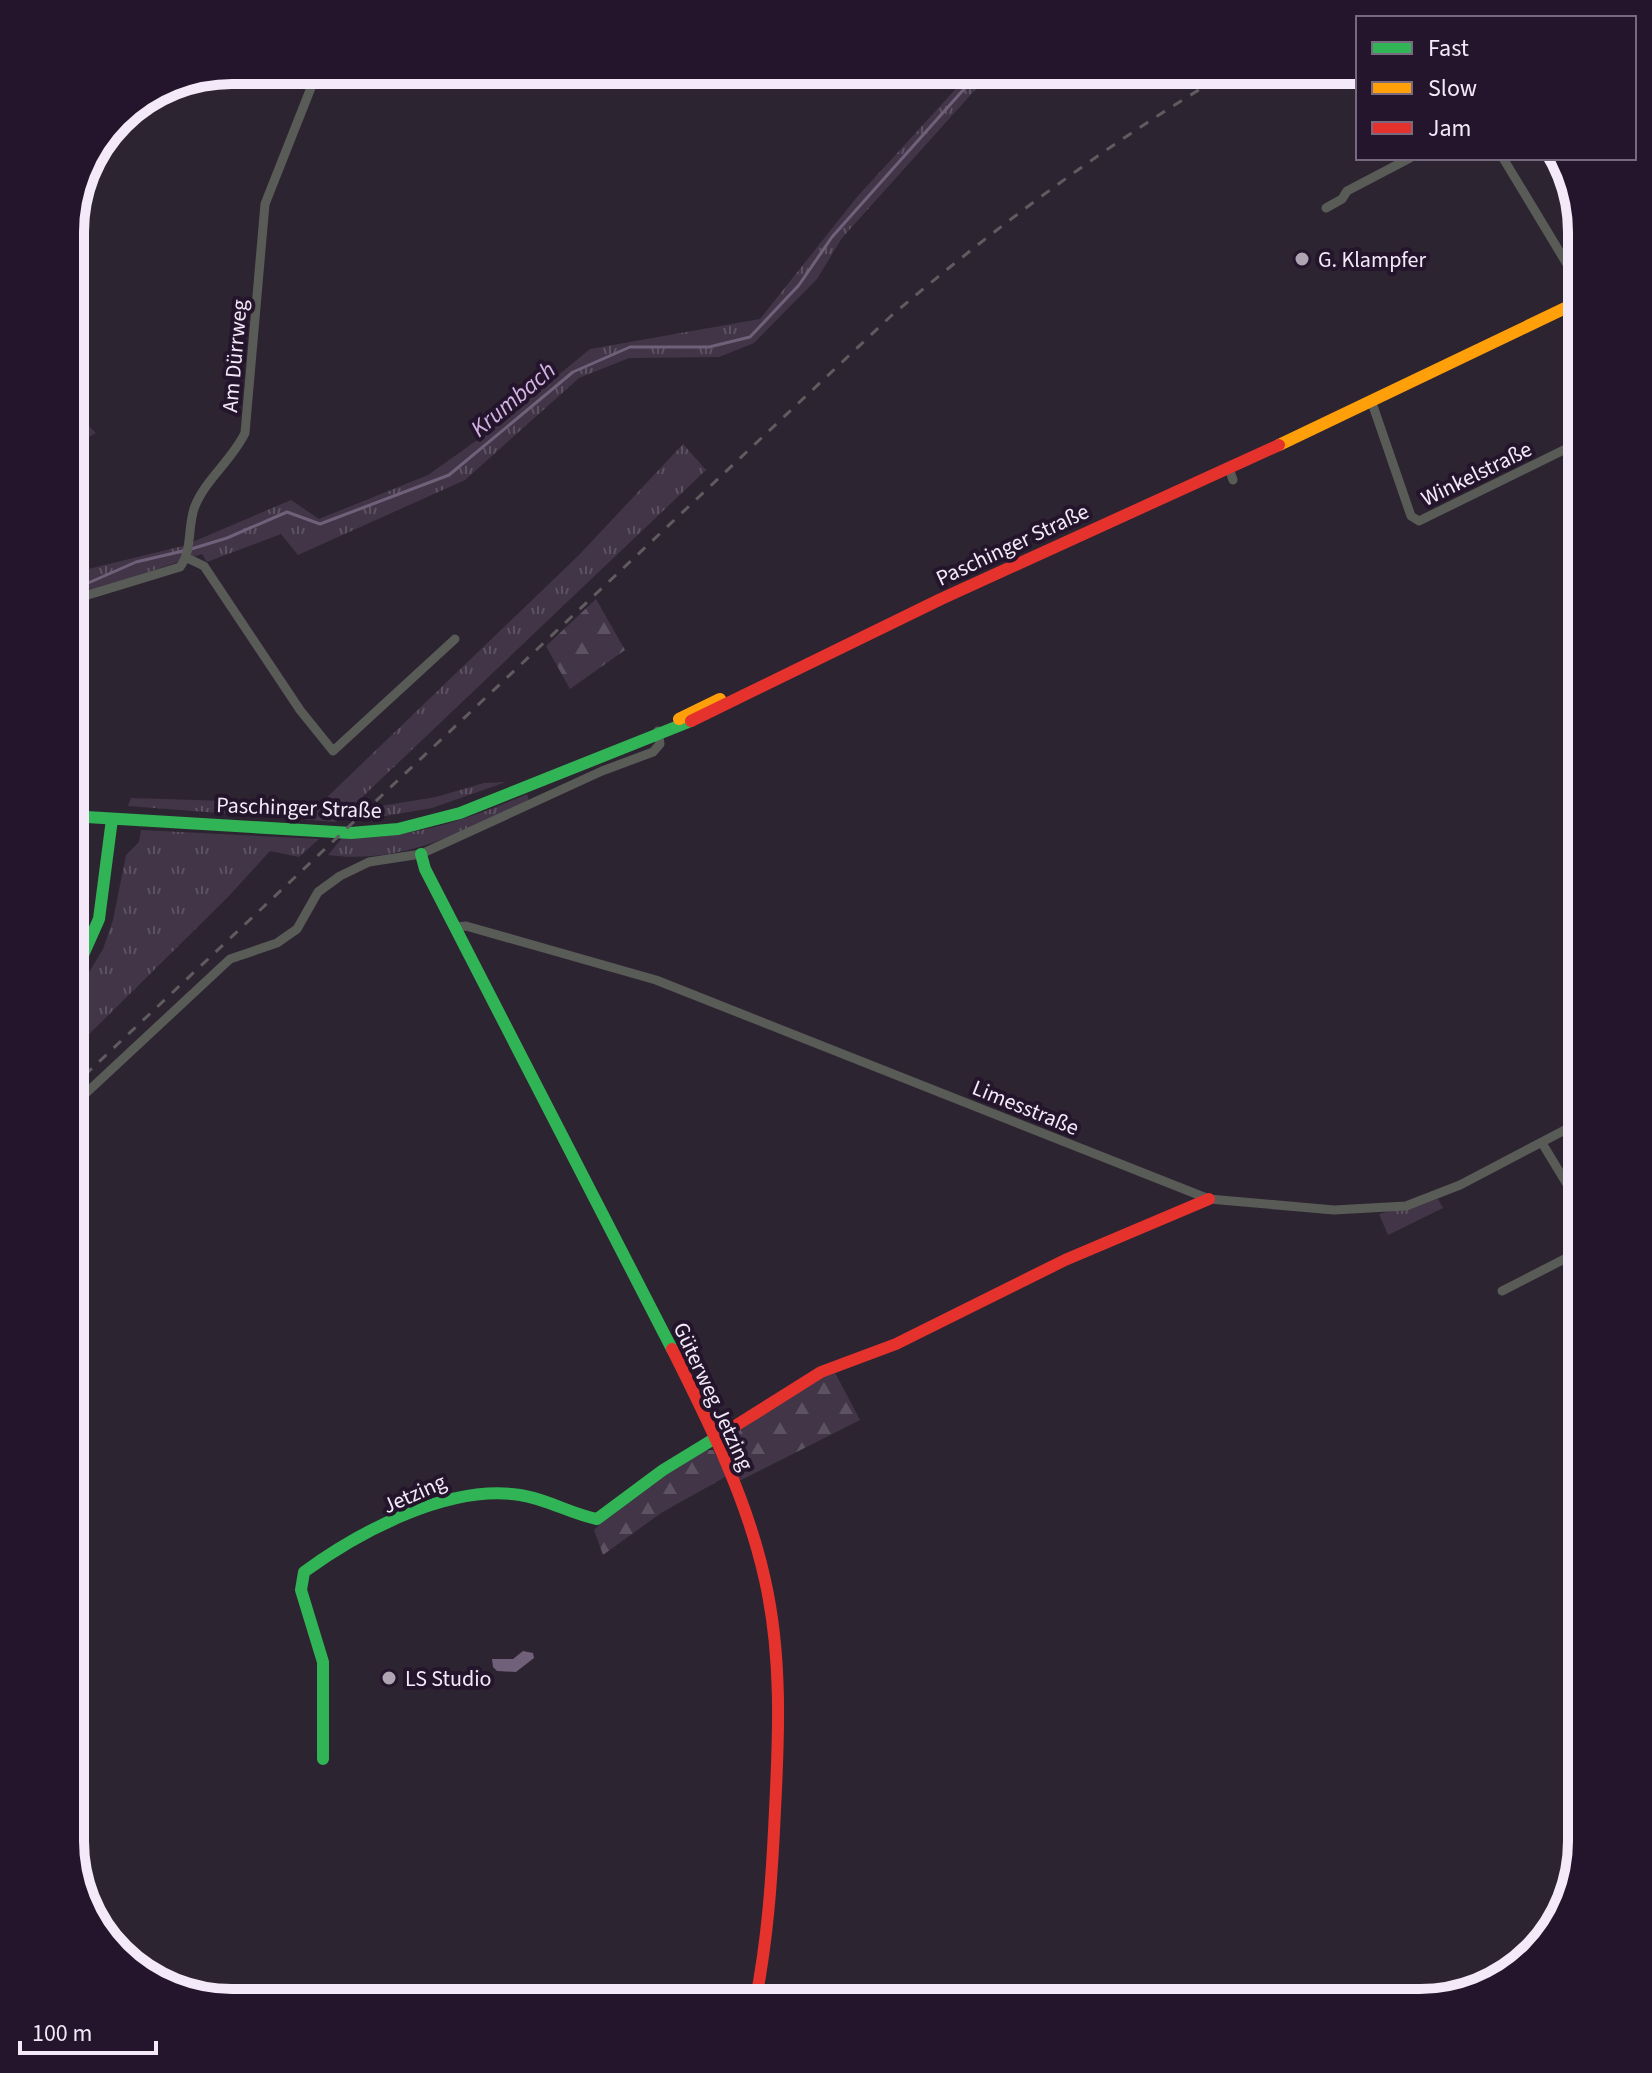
<svg xmlns="http://www.w3.org/2000/svg" width="1652" height="2073" viewBox="0 0 1652 2073" font-family="'Source Sans 3',sans-serif">
<style>
.grass{fill:url(#grass-tufts)}
.forest{fill:url(#forest-firs)}
.water{fill:#706079}
.lines{fill:none;stroke-linecap:round;stroke-linejoin:round}
.stream{stroke:#706079;stroke-width:3}
.street{stroke:#595b56;stroke-width:9}
.fast{stroke:#30b455;stroke-width:12}
.slow{stroke:#ff9f0a;stroke-width:12}
.jam{stroke:#e5322d;stroke-width:12}
.rail{stroke:#5f5c5f;stroke-width:3;stroke-dasharray:10 10;stroke-linecap:butt}
.poi-dot{fill:#aea4b2;stroke:#24152c;stroke-width:3}
.labels{text-anchor:middle;stroke-width:8;stroke-linejoin:round;paint-order:stroke}
.poi-label{font-size:22px;fill:#f3e9f8;stroke:#24152c;text-anchor:start}
.street-label{font-size:22px;fill:#f3e9f8;stroke:#24152c}
.water-label{font-size:24px;font-style:italic;fill:#d4b4e4;stroke:#24152c}
.rim{fill:none;stroke:#f3e9f8;stroke-width:10}
</style>
<defs>
<pattern id="grass-tufts" width="24" height="20" patternUnits="userSpaceOnUse" patternTransform="scale(2)"><rect width="24" height="20" fill="#413547"/><path d="M3 7l-1-3M5 7V3M7 7l1-3M15 17l-1-3M17 17v-4M19 17l1-3" fill="none" stroke="#5d5262"/></pattern>
<pattern id="forest-firs" width="22" height="20" patternUnits="userSpaceOnUse" patternTransform="scale(2)"><rect width="22" height="20" fill="#413547"/><path d="M5 1l3.5 6h-7zM16 11l3.5 6h-7z" fill="#5d5262"/></pattern>
</defs>
<rect width="100%" height="100%" fill="#2d2431"/>
<path class="grass" d="M 973,70 L 993,70 L 842,238 L 817,279 L 754,343 L 719,357 L 629,358 L 579,378 L 465,480 L 298,555 L 281,534 L 207,562 L 202,554 L 70,598 L 70,579 L 80,571 L 183,546 L 291,500 L 319,519 L 428,475 L 490,431 L 590,349 L 760,319 L 857,197 Z
M 683,444 L 706,470 L 336,822 L 128,806 L 131,798 L 320,804 L 579,555 Z
M 506,782 L 432,808 L 362,820 L 375,807 L 436,797 L 484,783 Z
M 527,794 L 529,801 C 465,831 401,865 328,855 L 342,838 C 409,839 466,821 527,794 Z
M 141,830 L 319,839 L 299,857 L 270,851 L 228,897 L 70,1053 L 70,1004 L 103,949 L 113,920 L 126,855 L 139,842 Z
M 1438,1199 L 1443,1208 L 1388,1235 L 1379,1214 Z"/>
<path class="forest" d="M 70,408 L 96,433 L 81,441 L 70,431 Z
M 596,599 L 625,650 L 570,689 L 546,646 Z
M 833,1369 L 860,1420 L 737,1482 L 722,1450 L 722,1435 Z
M 706,1450 L 713,1450 L 727,1476 L 661,1513 L 603,1555 L 594,1530 C 627,1497 666,1473 706,1450 Z"/>
<path class="water" d="M 523,1651 L 533,1653 L 534,1658 L 516,1672 L 497,1671 L 493,1667 L 492,1659 L 513,1659 Z"/>
<g class="lines">
<path class="stream" d="M 191,549 L 227,538 L 287,512 L 320,524 L 449,475 L 573,372 L 630,347 L 709,347 L 750,337 L 799,285 L 832,237 L 981,70
M 70,591 L 136,562 L 183,551"/>
<path class="street" d="M 1503,158 L 1582,289
M 1326,208 L 1342,199 L 1347,191 L 1410,158
M 1371,400 L 1411,516 L 1419,521 L 1582,441
M 1229,468 L 1233,480
M 187,558 L 204,566 L 300,710 L 333,751 L 455,639
M 70,605 L 88,595 L 180,567 C 193,550 187,526 195,506 C 206,479 232,460 245,433 L 265,204 L 318,70
M 456,927 L 466,926 L 656,980 L 1209,1199 L 1334,1210 L 1406,1206 L 1460,1185 L 1582,1121
M 70,1108 L 230,959 L 277,943 L 297,929 L 318,892 L 340,876 L 369,862 L 421,854 L 602,771 L 653,752 L 660,744 L 658,731
M 1542,1143 L 1582,1209
M 1502,1291 L 1582,1250
M 1559,1922 L 1577,1861"/>
<path class="fast" d="M 70,816 L 351,833 L 398,829 L 460,813 L 691,721
M 421,854 L 425,869 L 672,1349
M 70,984 L 99,919 L 112,819
M 323,1759 L 323,1662 L 301,1590 L 304,1572 C 360,1531 449,1484 520,1495 C 547,1499 571,1514 597,1519 L 663,1470 L 735,1426"/>
<path class="slow" d="M 1279,445 L 1582,300
M 679,719 L 720,699"/>
<path class="jam" d="M 691,721 L 941,599 L 1279,445
M 672,1349 C 709,1423 747,1498 765,1580 C 782,1655 779,1733 775,1810 C 772,1875 768,1939 755,2003
M 735,1426 L 821,1372 L 896,1344 L 1065,1260 L 1209,1199"/>
<path class="rail" d="M 70,1089 L 891,316 C 998,225 1111,141 1232,70"/>
</g>
<g class="poi-dot">
<circle cx="1302" cy="259" r="8"/>
<circle cx="389" cy="1678" r="8"/>
</g>
<g class="labels">
<g class="poi-label">
<text x="1318" y="267">G. Klampfer</text>
<text x="405" y="1686">LS Studio</text>
</g>
<g class="street-label">
<text transform="translate(234 356) rotate(-85)" y="8">Am Dürrweg</text>
<text transform="translate(1476 473) rotate(-26)" y="8">Winkelstraße</text>
<text transform="translate(1012 544) rotate(-25)" y="8">Paschinger Straße</text>
<text transform="translate(299 807) rotate(2)" y="8">Paschinger Straße</text>
<text transform="translate(1026 1107) rotate(22)" y="8">Limesstraße</text>
<text transform="translate(714 1396) rotate(65)" y="8">Güterweg Jetzing</text>
<text transform="translate(414 1493) rotate(-24)" y="8">Jetzing</text>
</g>
<g class="water-label">
<text transform="translate(513 399) rotate(-40)" y="8">Krumbach</text>
</g>
</g>
<path d="M0 0H1652V2073H0ZM232 84H1420A148 148 0 0 1 1568 232V1841A148 148 0 0 1 1420 1989H232A148 148 0 0 1 84 1841V232A148 148 0 0 1 232 84Z" fill="#24152c" fill-rule="evenodd"/>
<path class="rim" d="M232 84H1420A148 148 0 0 1 1568 232V1841A148 148 0 0 1 1420 1989H232A148 148 0 0 1 84 1841V232A148 148 0 0 1 232 84Z"/>
<rect x="1356" y="16" width="280" height="144" fill="#24152c" stroke="#776a7e" stroke-width="2"/>
<rect x="1372" y="42" width="40" height="12" fill="#30b455" stroke="#776a7e" stroke-width="2"/>
<text x="1428" y="56" font-size="24" fill="#f3e9f8">Fast</text>
<rect x="1372" y="82" width="40" height="12" fill="#ff9f0a" stroke="#776a7e" stroke-width="2"/>
<text x="1428" y="96" font-size="24" fill="#f3e9f8">Slow</text>
<rect x="1372" y="122" width="40" height="12" fill="#e5322d" stroke="#776a7e" stroke-width="2"/>
<text x="1428" y="136" font-size="24" fill="#f3e9f8">Jam</text>
<path d="M20 2041v12h136v-12" fill="none" stroke="#f3e9f8" stroke-width="4"/>
<text x="32" y="2041" font-size="24" fill="#f3e9f8" stroke="#24152c" stroke-width="6" paint-order="stroke">100 m</text>
</svg>
